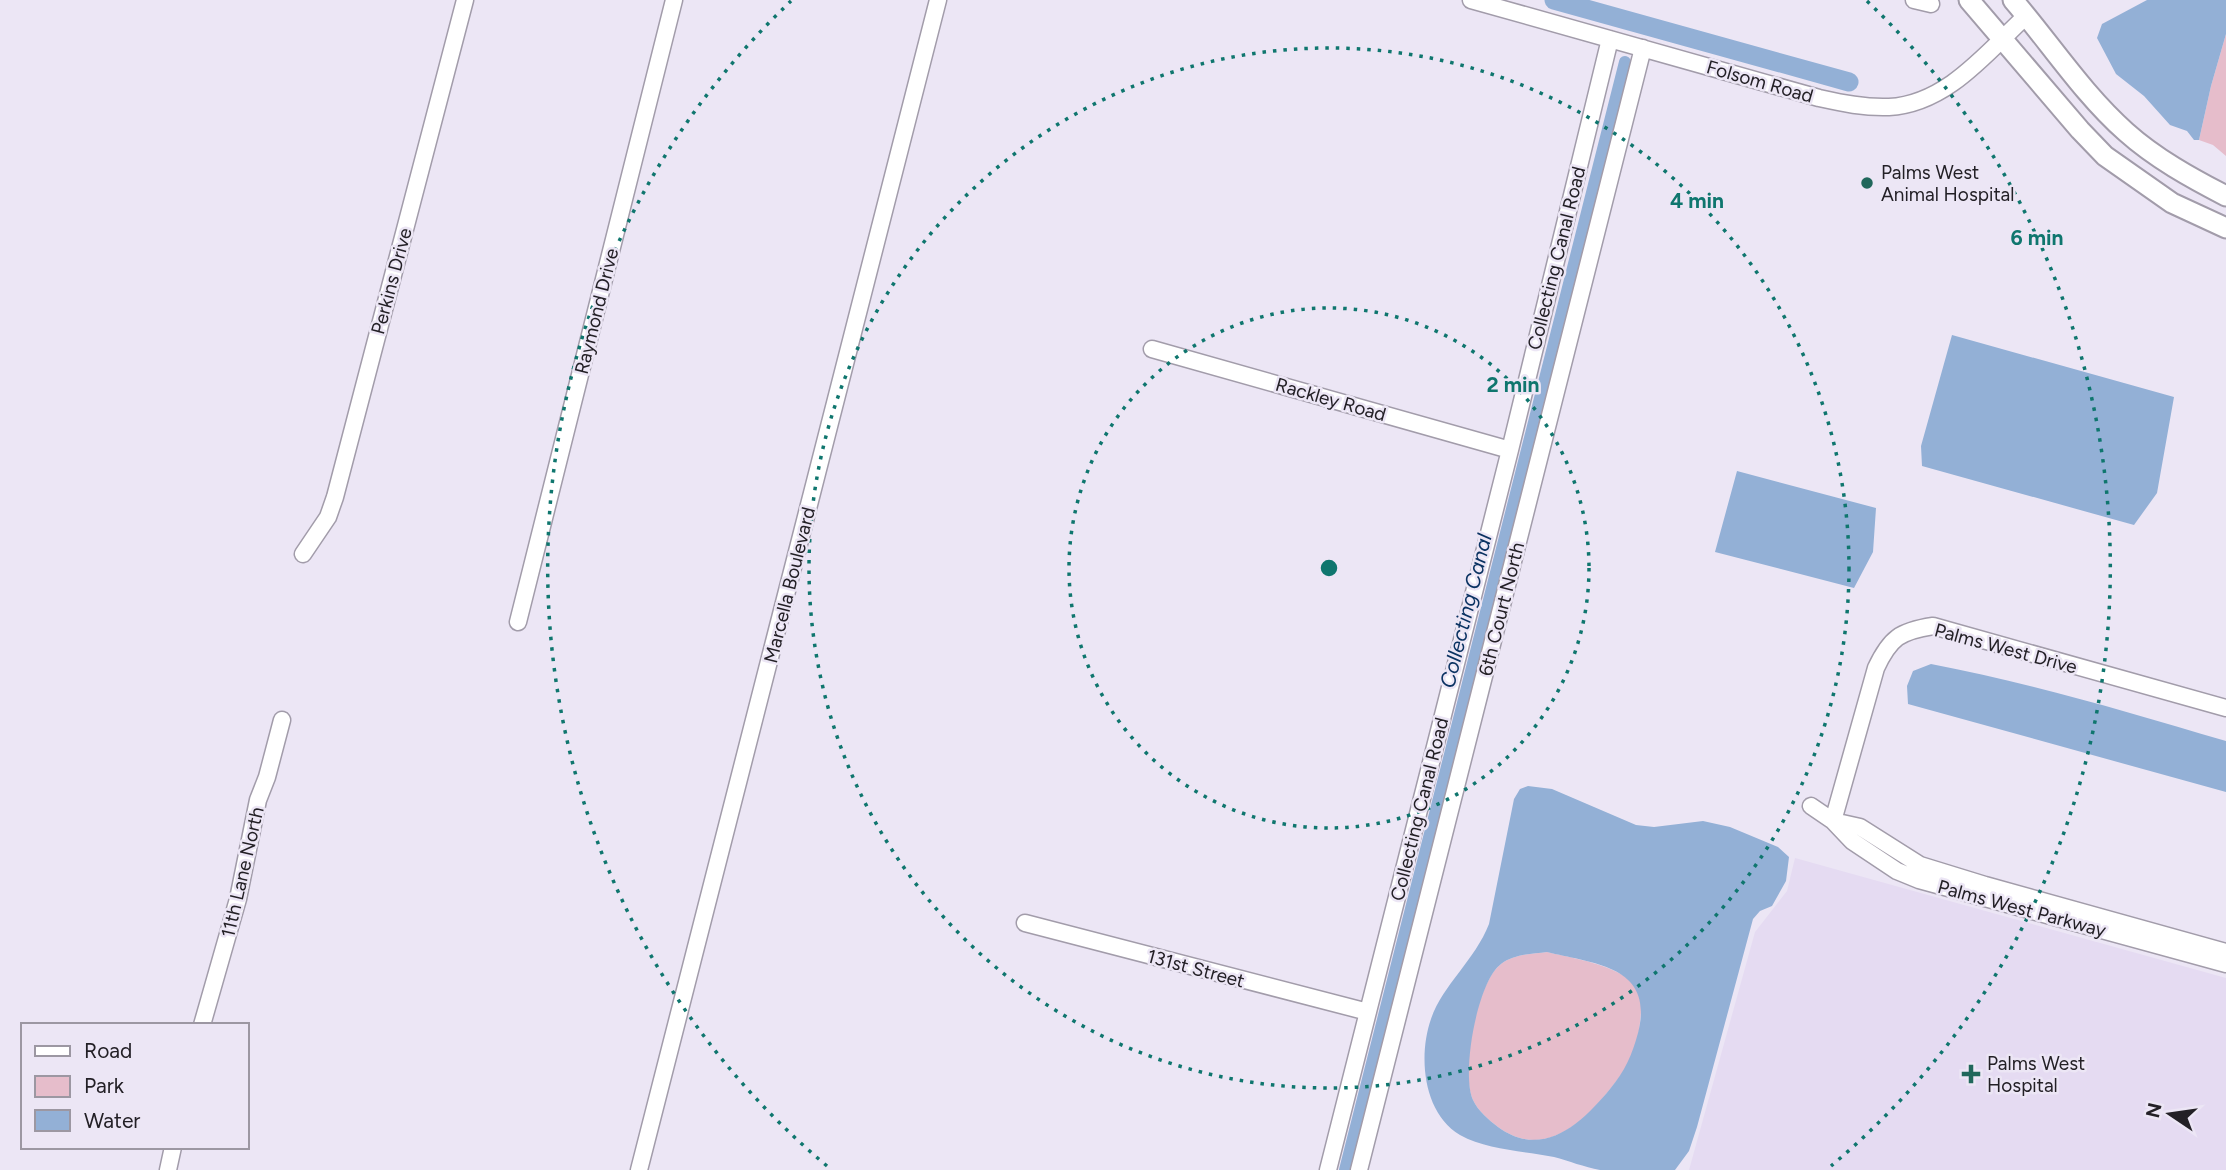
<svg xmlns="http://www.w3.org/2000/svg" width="2226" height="1170" viewBox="0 0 2226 1170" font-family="Figtree,sans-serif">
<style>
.built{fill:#e5dbf2}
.green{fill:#e6bdcb}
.water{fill:#93b0d6;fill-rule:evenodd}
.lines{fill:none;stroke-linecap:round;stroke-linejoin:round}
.canal{stroke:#93b0d6;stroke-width:12}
.river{stroke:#93b0d6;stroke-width:19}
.minor-casing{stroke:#a29caa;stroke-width:19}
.major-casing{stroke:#a29caa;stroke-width:23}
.minor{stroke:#fff;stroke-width:16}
.major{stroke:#fff;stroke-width:19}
.ring{fill:none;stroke:#0f766e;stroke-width:3.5;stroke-dasharray:3.5 7}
.poi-dot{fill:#20675b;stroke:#ece6f5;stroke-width:2.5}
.labels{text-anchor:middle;stroke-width:5;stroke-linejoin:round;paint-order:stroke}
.street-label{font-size:19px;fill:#232026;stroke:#ece6f5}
.poi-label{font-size:19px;fill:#232026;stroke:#ece6f5;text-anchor:start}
.water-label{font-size:21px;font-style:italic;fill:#0b3362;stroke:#ece6f5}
.centre{fill:#0f766e;stroke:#ece6f5;stroke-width:3.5}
.ring-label{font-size:21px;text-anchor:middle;font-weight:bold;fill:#0f766e;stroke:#ece6f5;stroke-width:5;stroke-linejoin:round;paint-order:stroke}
</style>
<rect width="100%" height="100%" fill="#ece6f5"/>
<path class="built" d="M 1795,858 L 2226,978 L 2226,1170 L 1689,1170 L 1755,932 L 1787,891 Z"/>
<path class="green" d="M 2226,34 L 2226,156 L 2213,145 L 2199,140 L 2211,86 Z
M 1547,952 C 1571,958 1634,967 1640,995 C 1642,1004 1641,1014 1640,1022 C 1639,1038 1633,1059 1623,1072 C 1595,1111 1550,1165 1498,1127 C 1489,1120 1478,1111 1473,1100 C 1460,1072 1476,983 1501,964 C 1514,954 1532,954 1547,952 Z"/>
<path class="water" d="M 2147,0 L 2226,0 L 2226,34 L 2211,86 L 2199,140 L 2194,140 L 2187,131 L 2170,125 L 2144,96 L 2116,74 L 2097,38 L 2102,24 Z
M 1952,335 L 2174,397 L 2157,493 L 2134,525 L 1922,466 L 1921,446 Z
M 1737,471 L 1876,508 L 1873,552 L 1854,588 L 1715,552 Z
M 1931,664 C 2031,683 2128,712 2226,741 L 2226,792 L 1908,704 L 1907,686 L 1913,671 Z
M 1528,786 L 1552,789 L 1636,825 L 1654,827 L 1703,821 L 1730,827 L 1778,847 L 1789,857 L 1786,881 L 1772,906 L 1760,911 L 1753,919 L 1697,1127 L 1689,1151 L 1675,1170 C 1651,1170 1624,1170 1600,1170 C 1584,1167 1569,1161 1554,1157 C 1524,1151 1487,1150 1460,1135 C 1423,1113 1418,1056 1431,1019 C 1442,986 1475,960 1489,924 L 1514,799 L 1520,789 ZM 1547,952 C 1595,964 1655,966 1638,1033 C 1632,1055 1625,1071 1610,1089 C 1582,1123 1543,1160 1498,1127 C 1489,1120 1478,1111 1473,1100 C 1461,1074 1477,982 1501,964 C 1514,954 1532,954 1547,952 Z"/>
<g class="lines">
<path class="canal" d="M 1345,1170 L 1625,62"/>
<path class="river" d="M 1554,0 L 1849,82"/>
<defs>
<path id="minor" d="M 1471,0 L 1819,98 C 1842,103 1865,108 1889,107 C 1947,104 1987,52 2026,16
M 1914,0 L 1931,4
M 1152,349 L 1510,450
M 303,554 L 328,517 L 335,497 L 465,0
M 518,622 L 674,0
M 1811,806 L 1833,821 L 1852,841 L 1897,871 L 1919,880 L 2226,964
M 1833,821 L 1876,668 C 1890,638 1900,631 1933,626 L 2226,708
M 1833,821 L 1860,827 L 1920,865 L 1985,885 L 2226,952
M 1025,923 L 1368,1012
M 202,1025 L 238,899 L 258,800 L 267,777 L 282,720
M 168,1170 L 173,1147
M 639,1170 L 938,0
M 1328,1170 L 1510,450 L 1610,39
M 1359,1170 L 1643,48"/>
<path id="major" d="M 1969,0 L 2080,130 L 2105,156 L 2172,203 L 2226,228
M 2013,0 C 2050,43 2083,94 2126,132 C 2155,158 2191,178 2226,196"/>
</defs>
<use href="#minor" class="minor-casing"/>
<use href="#major" class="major-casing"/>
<use href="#minor" class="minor"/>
<use href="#major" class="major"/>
</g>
<g class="ring">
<circle cx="1329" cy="568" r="260"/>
<circle cx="1329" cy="568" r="520"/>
<path d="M827 1166A781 781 0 0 1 791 1M1867 1A781 781 0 0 1 1831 1166"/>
</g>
<g class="poi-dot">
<circle cx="1867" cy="183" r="7"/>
<path d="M1967.5 1063.5h7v7h7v7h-7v7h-7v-7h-7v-7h7z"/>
</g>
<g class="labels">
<g class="street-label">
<text transform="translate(1760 81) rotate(16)" y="7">Folsom Road</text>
<text transform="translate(1556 258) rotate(-76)" y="7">Collecting Canal Road</text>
<text transform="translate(391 281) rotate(-75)" y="7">Perkins Drive</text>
<text transform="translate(596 311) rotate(-76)" y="7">Raymond Drive</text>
<text transform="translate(1331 399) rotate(16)" y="7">Rackley Road</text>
<text transform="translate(789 585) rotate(-76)" y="7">Marcella Boulevard</text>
<text transform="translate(1501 609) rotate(-76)" y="7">6th Court North</text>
<text transform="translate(2006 648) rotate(15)" y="7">Palms West Drive</text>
<text transform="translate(1419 809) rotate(-76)" y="7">Collecting Canal Road</text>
<text transform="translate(242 872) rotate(-77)" y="7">11th Lane North</text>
<text transform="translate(2022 908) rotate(15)" y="7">Palms West Parkway</text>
<text transform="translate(1196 968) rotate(15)" y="7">131st Street</text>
</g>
<g class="poi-label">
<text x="1881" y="179">Palms West<tspan x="1881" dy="22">Animal Hospital</tspan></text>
<text x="1987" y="1070">Palms West<tspan x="1987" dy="22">Hospital</tspan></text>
</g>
<g class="water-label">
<text transform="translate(1466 611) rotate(-76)" y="7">Collecting Canal</text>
</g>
</g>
<circle cx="1329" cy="568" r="10" class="centre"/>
<g class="ring-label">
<text x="1697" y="208">4 min</text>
<text x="2037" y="245">6 min</text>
<text x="1513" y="392">2 min</text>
</g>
<rect x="21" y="1023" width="228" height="126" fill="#ece6f5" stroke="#9c97a2" stroke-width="2"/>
<rect x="35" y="1046" width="35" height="10" fill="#ffffff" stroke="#9c97a2" stroke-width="2"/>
<text x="84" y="1058" font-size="21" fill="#232026">Road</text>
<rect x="35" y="1076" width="35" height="21" fill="#e6bdcb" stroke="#9c97a2" stroke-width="2"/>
<text x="84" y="1093" font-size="21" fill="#232026">Park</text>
<rect x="35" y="1110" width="35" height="21" fill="#93b0d6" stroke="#9c97a2" stroke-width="2"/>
<text x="84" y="1128" font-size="21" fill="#232026">Water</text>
<g transform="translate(2170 1114) rotate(283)" stroke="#ece6f5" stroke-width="5" paint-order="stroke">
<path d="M0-5L12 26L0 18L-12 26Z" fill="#232026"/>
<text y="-10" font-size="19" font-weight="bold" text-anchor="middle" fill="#232026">N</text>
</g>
</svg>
